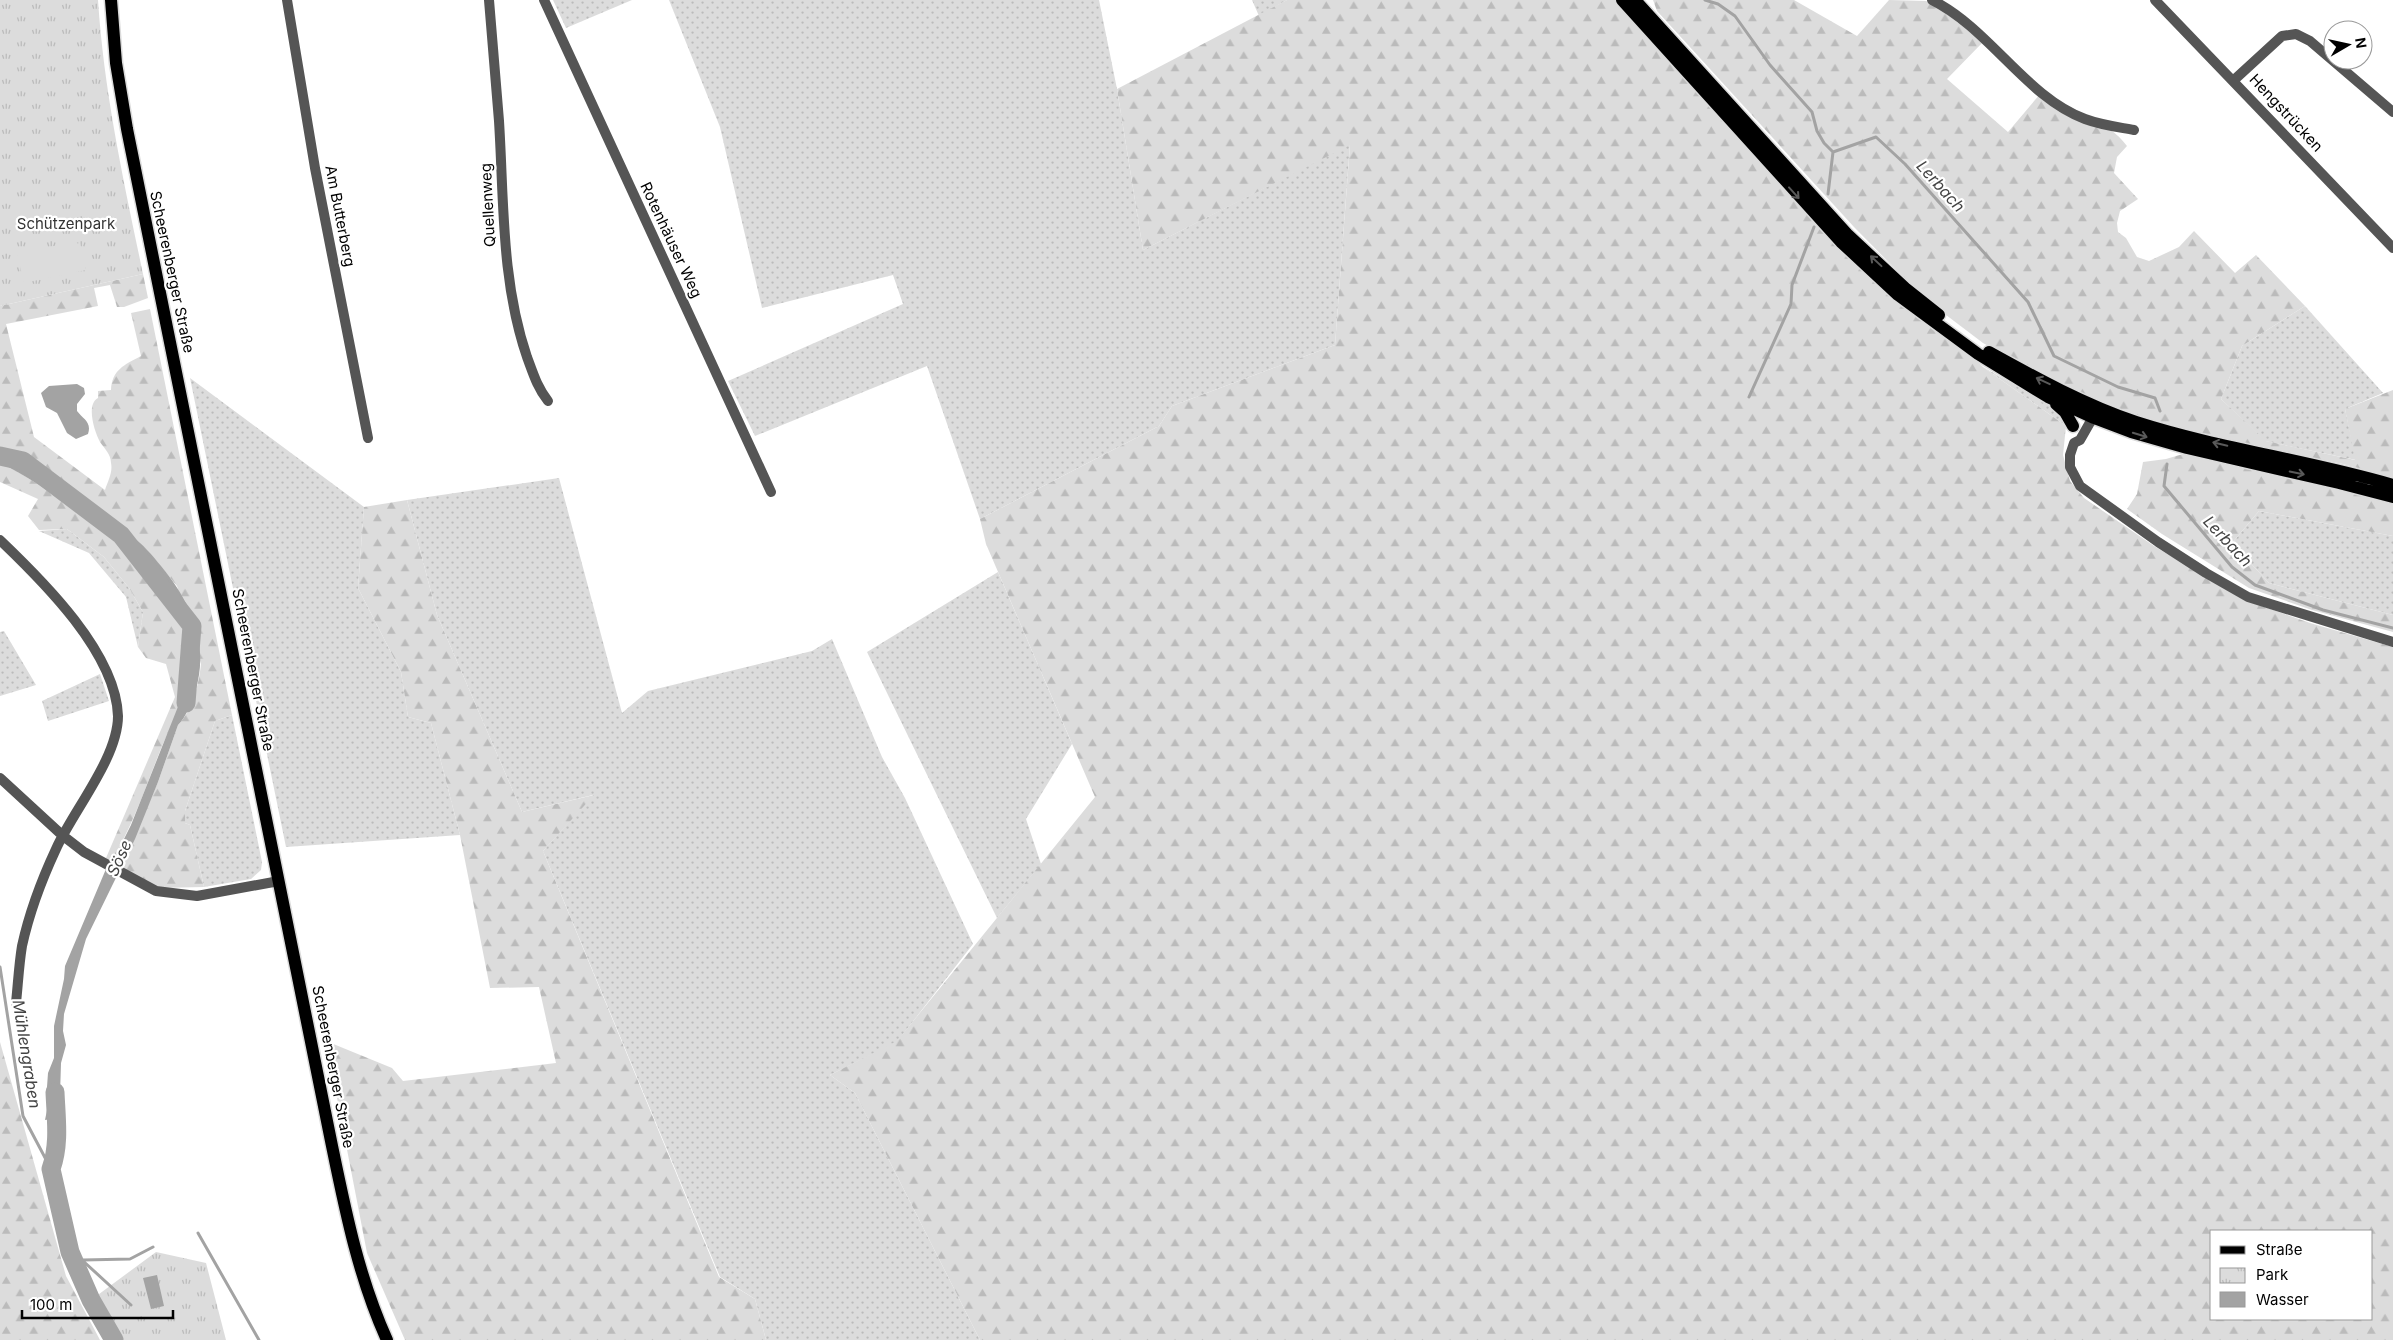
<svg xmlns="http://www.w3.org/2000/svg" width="2393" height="1340" viewBox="0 0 2393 1340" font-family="Inter,sans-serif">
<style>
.grass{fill:url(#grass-dots)}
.forest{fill:url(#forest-firs);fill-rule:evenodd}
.park{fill:url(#park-tufts)}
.pitch{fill:#dcdcdc}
.water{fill:#a3a3a3}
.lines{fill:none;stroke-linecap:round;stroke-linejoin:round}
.stream{stroke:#a3a3a3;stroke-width:3}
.river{stroke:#a3a3a3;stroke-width:19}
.primary-casing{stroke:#dbdbdb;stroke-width:15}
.minor{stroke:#555;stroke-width:10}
.tertiary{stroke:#555;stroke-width:10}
.primary{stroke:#000;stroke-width:12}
.oneway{stroke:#595959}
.labels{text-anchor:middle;stroke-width:4.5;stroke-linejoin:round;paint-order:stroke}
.street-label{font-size:15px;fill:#000;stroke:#fff}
.park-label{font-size:15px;fill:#333;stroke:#fff}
.water-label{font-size:16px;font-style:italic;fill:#444;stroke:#fff}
</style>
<defs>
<pattern id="grass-dots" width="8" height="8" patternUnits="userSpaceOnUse" patternTransform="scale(1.25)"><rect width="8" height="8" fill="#dcdcdc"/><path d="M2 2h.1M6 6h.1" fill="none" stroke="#bbb" stroke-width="1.8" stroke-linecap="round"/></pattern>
<pattern id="forest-firs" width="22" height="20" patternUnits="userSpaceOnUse" patternTransform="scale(1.25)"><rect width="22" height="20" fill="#dcdcdc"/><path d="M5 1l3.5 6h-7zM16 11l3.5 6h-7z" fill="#bbb"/></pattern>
<pattern id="park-tufts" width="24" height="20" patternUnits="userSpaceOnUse" patternTransform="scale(1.25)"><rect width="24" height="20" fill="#dcdcdc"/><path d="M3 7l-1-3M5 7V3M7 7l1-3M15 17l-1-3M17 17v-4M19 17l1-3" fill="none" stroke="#bbb"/></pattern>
</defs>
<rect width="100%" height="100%" fill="#fff"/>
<path class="grass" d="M 553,0 L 632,0 L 566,28 Z
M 669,0 L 1099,0 L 1117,89 L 1143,250 L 1350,144 L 1335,345 L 1172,406 L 1159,426 L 980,519 L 927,366 L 755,436 L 728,381 L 903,304 L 893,275 L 762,308 L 720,127 Z
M 1252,0 L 1287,0 L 1259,16 Z
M 2305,306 L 2383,393 L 2345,409 L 2356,460 L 2265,441 L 2221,399 L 2242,346 Z
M 1983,367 L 2052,406 L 2061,415 L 2066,426 Z
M 190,378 L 364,507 L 358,588 L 401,672 L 408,717 L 431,723 L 460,835 L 286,847 Z
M 559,478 L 622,713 L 648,691 L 812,651 L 832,639 L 882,757 L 905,798 L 973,944 L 897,1042 L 830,1075 L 855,1093 L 980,1340 L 766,1340 L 755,1299 L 720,1277 L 543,851 L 593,795 L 522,812 L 437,615 L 407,500 Z
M 2259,511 L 2393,536 L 2393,615 L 2269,583 L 2232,543 Z
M 67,529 L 104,557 L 129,588 L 143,612 L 138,647 L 126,597 L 89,553 L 39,531 Z
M 998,572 L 1072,744 L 1026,819 L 1041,864 L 997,918 L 867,652 Z
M 4,631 L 36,685 L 0,696 L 0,632 Z
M 100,674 L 109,701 L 48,721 L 42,701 Z
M 232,715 L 262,862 L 261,870 L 251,879 L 204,887 L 190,825 L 185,823 L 185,811 L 215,721 Z"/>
<path class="forest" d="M 1287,0 L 1617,0 L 1983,367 L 2066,426 L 2063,455 L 2070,481 L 2084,498 L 2154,546 L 2245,600 L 2310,623 L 2393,647 L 2393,1340 L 980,1340 L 855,1093 L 830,1075 L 897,1041 L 1095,797 L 986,544 L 980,519 L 1159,426 L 1172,406 L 1335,345 L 1350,145 L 1143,250 L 1117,89 ZM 2212,1231 L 2372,1231 L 2372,1319 L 2212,1319 Z
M 1653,0 L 1794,0 L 1857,36 L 1889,0 L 1926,1 L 1940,9 L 1983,42 L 1947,79 L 2008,132 L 2040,94 C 2068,107 2109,121 2127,146 L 2117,157 L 2114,173 L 2138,199 L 2120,211 L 2117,223 L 2118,232 L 2126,238 L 2137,257 L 2149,261 L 2179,247 L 2194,231 L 2235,273 L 2256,255 L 2305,306 L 2242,346 L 2221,399 L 2266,441 L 2355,460 L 2345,409 L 2393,390 L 2393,478 L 2343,464 L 2263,448 L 2177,428 L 2136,415 L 2089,397 L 2032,370 L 1983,343 L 1925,299 L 1854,227 L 1657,11 Z
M 143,274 L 148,298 L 124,307 L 117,307 L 110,285 L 94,288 L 98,306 L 6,324 L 34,437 L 105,490 C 108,481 113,472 111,463 C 111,454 104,448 100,442 C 94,431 86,404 98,398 L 98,391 L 111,390 C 112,370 124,365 141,356 L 131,313 L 150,309 L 232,715 L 215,721 L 185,811 L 185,823 L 190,825 L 204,887 L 158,888 L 121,868 L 158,782 L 178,725 C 192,711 199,684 201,664 L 177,586 L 146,549 L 130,535 L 107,525 L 94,517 L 0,448 L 0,306 Z
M 2183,454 L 2338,488 L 2393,503 L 2393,536 L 2259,511 L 2232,543 L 2269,583 L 2393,615 L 2393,632 L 2312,610 L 2249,588 L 2162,534 L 2127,509 L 2137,494 L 2143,462 L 2166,459 Z
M 0,463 C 38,480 70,508 103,532 C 113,539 123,544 132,551 C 170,579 199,625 190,674 C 185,700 170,727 160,751 C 145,789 132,827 111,862 L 106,858 L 175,697 L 166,664 L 146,658 L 138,647 L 143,612 L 129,588 L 104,557 L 67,529 L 39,530 L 28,516 L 38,499 L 0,482 Z
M 407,500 L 437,615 L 522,812 L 594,795 L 543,851 L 719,1277 L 755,1299 L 766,1340 L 405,1340 L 367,1253 L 326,1041 L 392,1068 L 403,1081 L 556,1063 L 539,987 L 490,988 L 460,835 L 431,723 L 408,717 L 401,672 L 358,588 L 364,507 Z
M 0,1042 L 66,1276 L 100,1340 L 0,1340 Z"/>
<path class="park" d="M 0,0 L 98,0 C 104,93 124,183 143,274 L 0,306 Z
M 156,1252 L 206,1263 L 226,1340 L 115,1340 L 91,1300 Z"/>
<path class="pitch" d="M 73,242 L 73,244 L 80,243 L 86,270 L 24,283 L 17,254 Z"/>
<path class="water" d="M 77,384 L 84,388 L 85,394 L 77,404 L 77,411 C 83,419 92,422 88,434 L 76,439 L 67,433 L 57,413 L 46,407 L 41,393 L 49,386 Z
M 0,448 L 94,517 C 106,525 121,528 131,536 C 143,544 152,555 161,566 C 191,602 210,645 195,692 C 190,704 187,716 178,725 L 158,782 L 135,839 L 86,939 L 64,1014 L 63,1031 L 66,1045 L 61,1063 L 60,1095 L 63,1117 L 45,1120 L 50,1095 L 47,1087 L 48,1073 L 54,1058 L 54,1026 L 64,979 L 65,966 L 106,869 L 121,845 L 131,825 L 185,689 C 202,635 176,584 132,551 C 121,543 109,536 98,528 C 67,505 35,479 0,463 Z
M 157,1275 L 164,1306 L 151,1309 L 143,1278 Z"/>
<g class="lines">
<path class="stream" d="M 1705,0 L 1718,4 L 1735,16 L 1770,65 L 1812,112 L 1817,131 L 1824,143 L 1833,152 L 1876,137 L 1905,164 L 2028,302 L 2054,356 L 2118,387 L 2155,398 L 2160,411
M 1828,194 L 1833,152
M 1749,397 L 1791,304 L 1792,285 L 1814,227
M 2167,464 L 2164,486 L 2232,567 L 2255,585 L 2323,610 L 2393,628
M 0,967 L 23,1116 L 51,1169
M 198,1233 L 259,1340
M 70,1252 L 82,1260 L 131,1305
M 83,1260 L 130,1259 L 153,1247"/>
<path class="river" d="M 0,456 L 23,461 L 121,535 L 192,626 L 186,703
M 55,1092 C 56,1118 60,1144 51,1169 L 70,1252 L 91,1300 L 114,1340"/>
<defs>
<path id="primary" d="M 111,0 L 116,63 L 127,129 L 331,1141 C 345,1209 358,1276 387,1340
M 1622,0 L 1841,242 L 1898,295 L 1978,354 L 2048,397 L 2094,418 L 2131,432 L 2187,448 L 2339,483 L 2393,497
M 1635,0 L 1848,235 L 1905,288 L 1939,315
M 1989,352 C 2036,378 2085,405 2136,422 C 2220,449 2308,460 2393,485
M 2056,404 L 2065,412 L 2073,426"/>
</defs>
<use href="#primary" class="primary-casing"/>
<path class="minor" d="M 287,0 L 315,168 L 368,438
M 489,0 C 492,40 496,81 499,121 C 504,200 501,281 527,357 C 533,373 537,387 548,401
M 544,0 L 771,492
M 1932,0 C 1990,29 2026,97 2085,119 C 2101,125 2118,127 2134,130
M 2155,0 L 2393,248
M 2234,80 L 2282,36 L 2296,34 L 2310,41 L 2393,112
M 0,540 C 43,581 116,653 118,716 C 118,758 73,811 56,849 C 42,879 29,914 22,946 C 19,964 18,984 16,1003
M 0,778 L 62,835 L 84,852 L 156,891 L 197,896 L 279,881"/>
<path class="tertiary" d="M 2074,443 L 2070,455 L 2070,467 L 2080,486 L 2158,542 L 2206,573 L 2248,597 L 2393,642
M 2074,443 L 2080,440 L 2096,412"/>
<use href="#primary" class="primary"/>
</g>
<defs><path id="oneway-shaft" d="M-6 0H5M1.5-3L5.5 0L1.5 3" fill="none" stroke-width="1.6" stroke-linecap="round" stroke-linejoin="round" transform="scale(1.25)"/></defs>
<g class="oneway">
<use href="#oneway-shaft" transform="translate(1794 193) rotate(48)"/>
<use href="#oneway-shaft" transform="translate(1876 261) rotate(-137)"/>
<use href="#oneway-shaft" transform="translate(2043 381) rotate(-155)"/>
<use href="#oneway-shaft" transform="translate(2140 435) rotate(17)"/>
<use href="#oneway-shaft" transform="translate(2220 444) rotate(-167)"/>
<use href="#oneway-shaft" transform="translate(2297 473) rotate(12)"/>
</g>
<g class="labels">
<g class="street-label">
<text transform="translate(2286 113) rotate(47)" y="5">Hengstrücken</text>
<text transform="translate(488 205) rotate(-93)" y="5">Quellenweg</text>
<text transform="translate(340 216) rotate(79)" y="5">Am Butterberg</text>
<text transform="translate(671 240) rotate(65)" y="5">Rotenhäuser Weg</text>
<text transform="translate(172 272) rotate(78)" y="5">Scheerenberger Straße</text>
<text transform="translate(253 670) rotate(79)" y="5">Scheerenberger Straße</text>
<text transform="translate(333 1067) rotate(79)" y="5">Scheerenberger Straße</text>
</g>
<g class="park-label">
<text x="66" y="229">Schützenpark</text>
</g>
<g class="water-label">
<text transform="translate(1941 186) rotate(48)" y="6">Lerbach</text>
<text transform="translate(2228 541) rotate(47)" y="6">Lerbach</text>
<text transform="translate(119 858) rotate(-66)" y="6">Söse</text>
<text transform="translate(27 1054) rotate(81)" y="6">Mühlengraben</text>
</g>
</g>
<rect x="2210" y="1230" width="162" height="90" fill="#ffffff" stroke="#999999"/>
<rect x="2220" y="1246" width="25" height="8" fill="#000000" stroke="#999999"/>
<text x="2256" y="1255" font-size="15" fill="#000000">Straße</text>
<rect x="2220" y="1268" width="25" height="15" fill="url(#park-tufts)" stroke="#999999"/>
<text x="2256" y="1280" font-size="15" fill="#000000">Park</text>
<rect x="2220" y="1292" width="25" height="15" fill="#a3a3a3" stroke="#999999"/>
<text x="2256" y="1305" font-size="15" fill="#000000">Wasser</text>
<g transform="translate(2348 45) rotate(81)"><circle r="24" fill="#ffffff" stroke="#999999"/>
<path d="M0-4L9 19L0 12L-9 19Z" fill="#000000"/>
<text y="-8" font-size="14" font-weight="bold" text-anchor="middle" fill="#000000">N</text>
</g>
<path d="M22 1310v8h151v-8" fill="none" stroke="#000000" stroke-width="2.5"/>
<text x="30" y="1310" font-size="15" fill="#000000" stroke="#ffffff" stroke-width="4" paint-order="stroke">100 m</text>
</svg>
